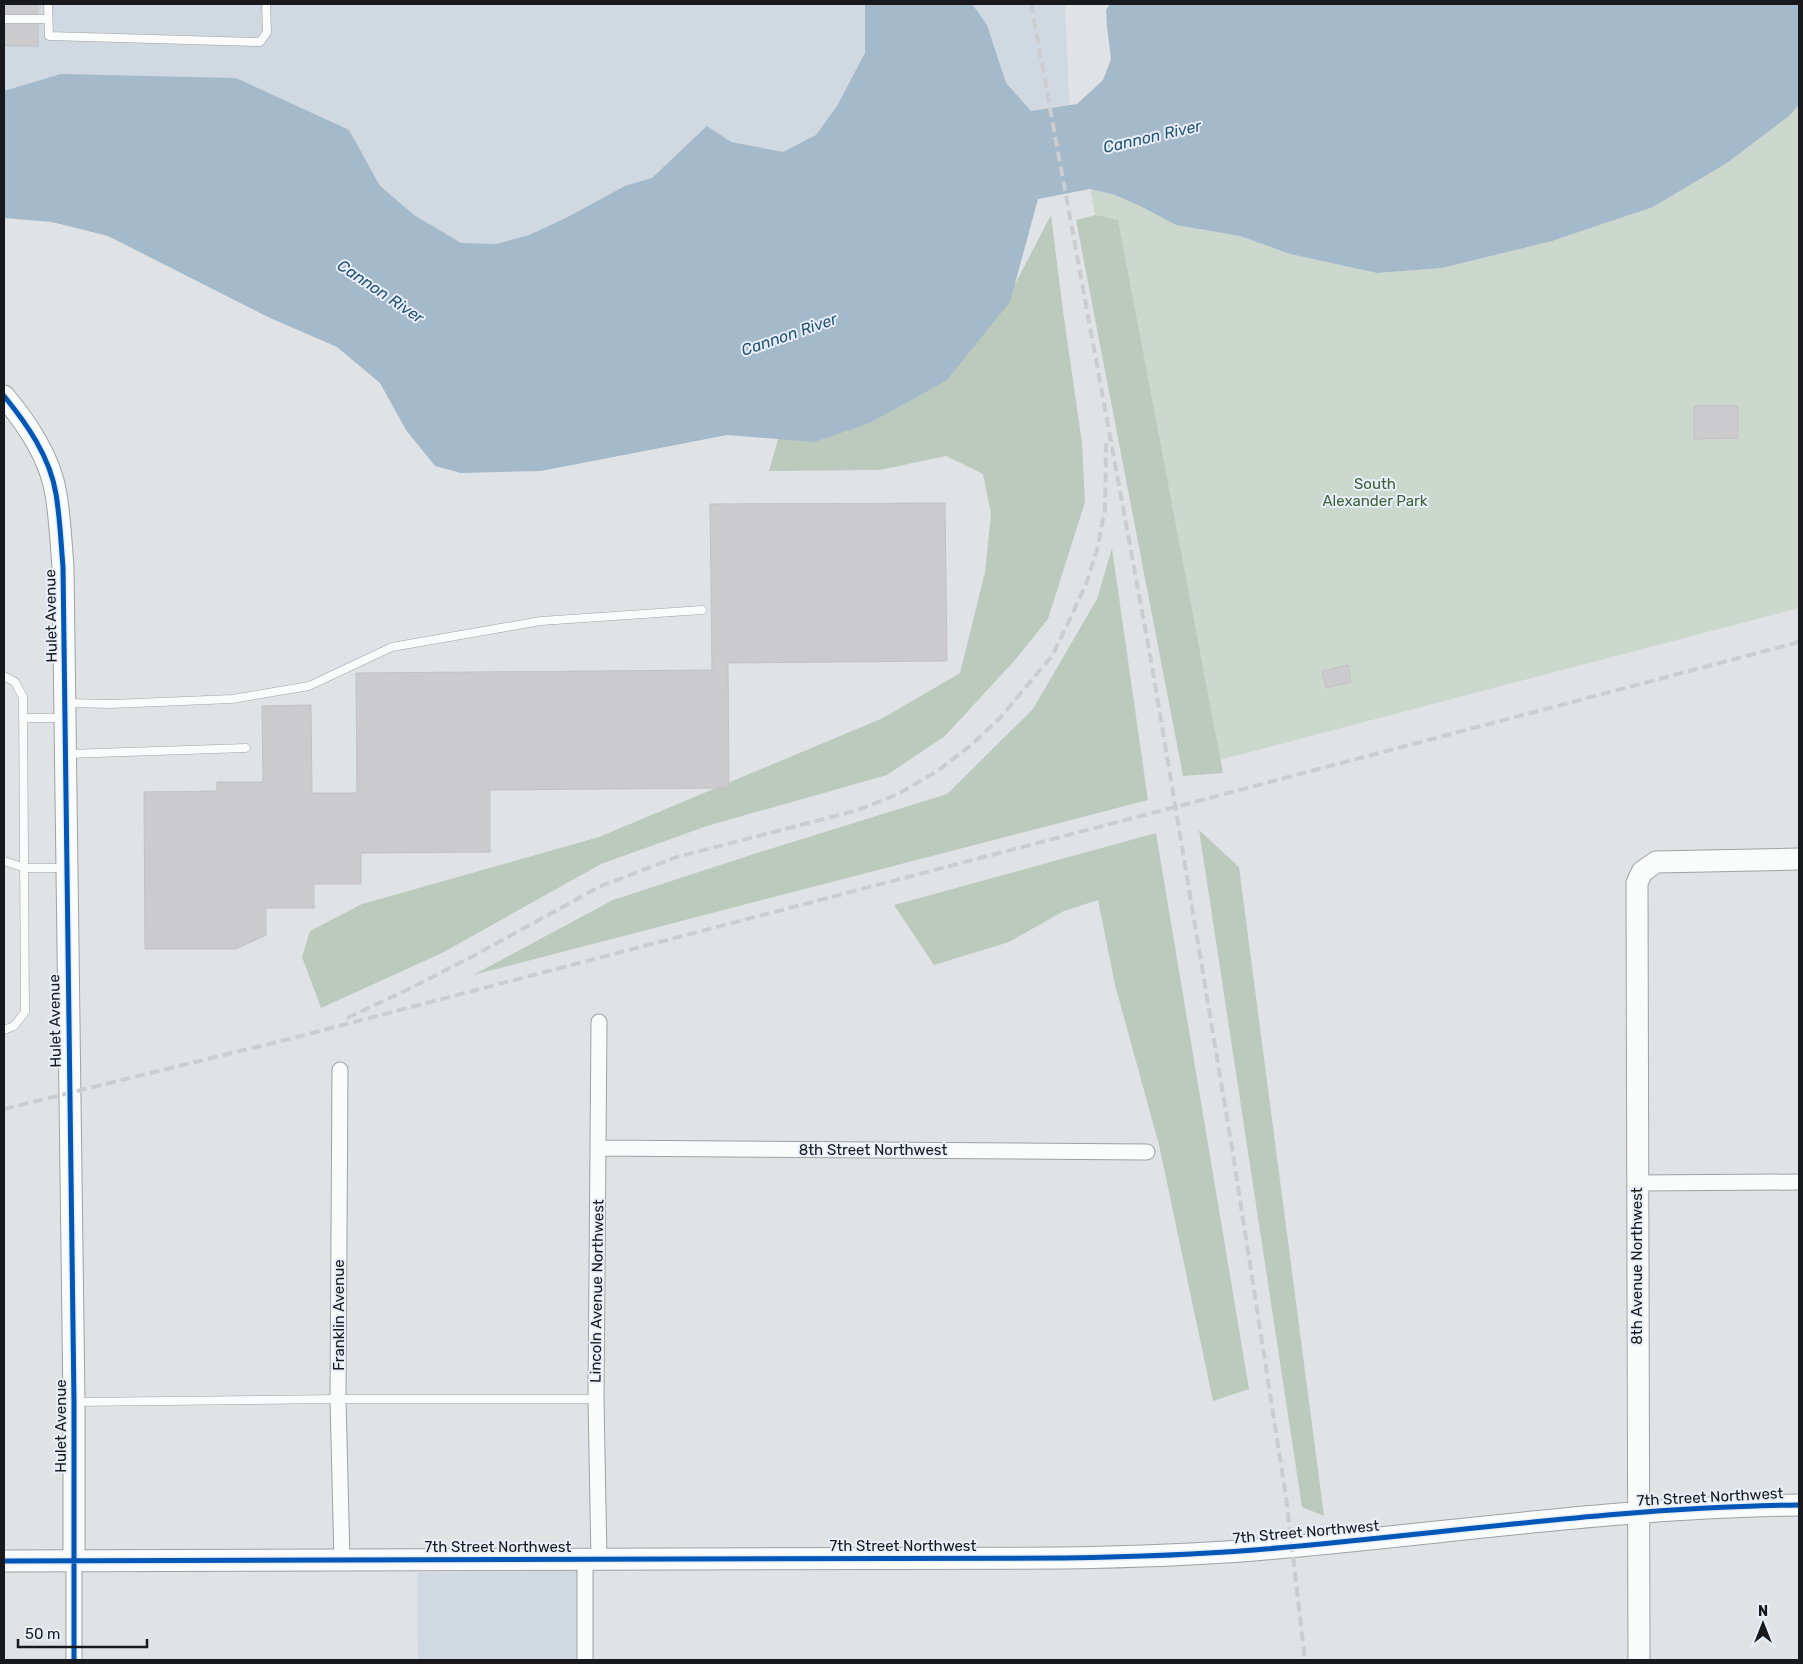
<svg xmlns="http://www.w3.org/2000/svg" width="1803" height="1664" viewBox="0 0 1803 1664" font-family="Rubik,sans-serif">
<style>
.built{fill:#d0d8e1}
.green{fill:#ccd7cd}
.forest{fill:#bccabd}
.water{fill:#a4b9ca}
.building{fill:#cbcbcd;stroke:#c2c1c3}
.lines{fill:none;stroke-linecap:round;stroke-linejoin:round}
.lane-casing{stroke:#9fa1a3;stroke-width:9}
.street-casing{stroke:#9fa1a3;stroke-width:17}
.secondary-casing{stroke:#9fa1a3;stroke-width:23}
.lane{stroke:#fafbfb;stroke-width:8}
.street{stroke:#fafbfb;stroke-width:15}
.secondary{stroke:#fafbfb;stroke-width:21}
.rail{stroke:#cccdce;stroke-width:4;stroke-dasharray:10 5;stroke-linecap:butt}
.cycleway-casing{stroke:#e9eff8;stroke-width:8}
.cycleway{stroke:#0057b8;stroke-width:5}
.labels{text-anchor:middle;stroke-width:4;stroke-linejoin:round;paint-order:stroke}
.park-label{font-size:15px;fill:#3e6239;stroke:#e9eff8}
.street-label{font-size:15px;fill:#17191c;stroke:#e9eff8}
.water-label{font-size:16px;font-style:italic;fill:#265476;stroke:#e9eff8}
</style>
<rect width="100%" height="100%" fill="#e0e3e6"/>
<path class="built" d="M 4,4 L 1065,4 L 1071,138 L 593,317 L 4,124 Z
M 577,1571 L 578,1660 L 418,1660 L 417,1573 Z"/>
<path class="green" d="M 1799,105 L 1799,608 L 1204,764 L 1090,189 L 1115,195 L 1140,206 L 1176,225 L 1240,236 L 1290,254 L 1377,273 L 1442,268 L 1552,241 L 1653,207 L 1727,163 L 1789,116 Z"/>
<path class="forest" d="M 1051,215 L 1063,311 L 1082,443 L 1085,502 L 1048,619 L 1015,660 L 945,736 L 887,775 L 707,826 L 601,864 L 442,953 L 321,1008 L 302,957 L 310,931 L 362,904 L 599,837 L 883,718 L 960,673 L 985,572 L 991,514 L 983,474 L 946,456 L 880,470 L 769,471 L 778,439 L 870,423 L 946,381 L 1015,284 Z
M 1095,215 L 1118,220 L 1223,773 L 1183,776 L 1076,220 Z
M 1112,548 L 1148,800 L 473,975 L 613,900 L 757,853 L 947,794 L 1033,709 L 1097,599 Z
M 1199,830 L 1239,867 L 1324,1516 L 1302,1507 Z
M 1156,833 L 1249,1389 L 1213,1401 L 1159,1145 L 1115,985 L 1098,900 L 1064,911 L 1009,942 L 934,965 L 894,905 Z"/>
<path class="water" d="M 865,4 L 972,4 L 987,25 L 1006,83 L 1031,111 L 1077,104 L 1103,80 L 1111,59 L 1107,27 L 1106,10 L 1110,4 L 1799,4 L 1799,105 L 1789,116 L 1727,163 L 1653,207 L 1552,241 L 1442,268 L 1377,273 L 1290,254 L 1240,236 L 1176,225 L 1140,206 L 1115,195 L 1090,189 L 1038,199 L 1010,302 L 946,381 L 870,423 L 814,442 L 727,435 L 541,471 L 461,473 L 435,466 L 406,430 L 380,383 L 337,347 L 268,317 L 108,236 L 52,222 L 4,218 L 4,91 L 61,74 L 236,78 L 349,130 L 380,186 L 414,215 L 461,243 L 496,244 L 529,235 L 566,218 L 625,186 L 652,178 L 707,126 L 731,142 L 783,152 L 816,135 L 837,106 L 865,53 Z"/>
<path class="building" d="M 4,4 L 38,4 L 38,13 L 4,13 Z
M 4,25 L 38,25 L 38,46 L 4,46 Z
M 1694,406 L 1738,406 L 1738,438 L 1694,439 Z
M 945,503 L 947,661 L 728,663 L 729,788 L 490,790 L 490,852 L 361,853 L 361,884 L 314,884 L 314,908 L 266,908 L 266,935 L 236,949 L 145,949 L 144,792 L 217,791 L 217,782 L 263,782 L 262,706 L 311,705 L 312,793 L 357,793 L 356,673 L 712,670 L 710,504 Z
M 1348,665 L 1351,682 L 1326,688 L 1322,671 Z"/>
<g class="lines">
<defs>
<path id="lane" d="M 48,4 L 49,36 L 260,42 L 267,32 L 266,4
M 4,19 L 48,19
M 4,676 L 15,682 L 23,697 L 25,1012 L 14,1026 L 4,1030
M 66,703 L 111,704 L 232,699 L 309,686 L 392,647 L 541,621 L 702,610
M 24,718 L 64,718
M 67,754 L 246,748
M 4,861 L 25,868 L 66,868
M 76,1402 L 338,1399 L 596,1399"/>
<path id="street" d="M 599,1022 L 596,1399 L 599,1560
M 340,1070 L 338,1399 L 342,1560
M 599,1148 L 1147,1152
M 1637,1183 L 1799,1182
M 585,1560 L 585,1660
M 74,1561 L 74,1660"/>
<path id="secondary" d="M 4,396 C 27,424 50,457 56,494 C 60,518 61,543 63,567 L 74,1402 L 74,1561
M 4,1561 L 1065,1558 C 1128,1557 1191,1555 1254,1550 C 1435,1535 1617,1507 1799,1505
M 1639,1660 L 1637,883 L 1642,872 L 1656,862 L 1799,859"/>
</defs>
<use href="#lane" class="lane-casing"/>
<use href="#street" class="street-casing"/>
<use href="#secondary" class="secondary-casing"/>
<use href="#lane" class="lane"/>
<use href="#street" class="street"/>
<use href="#secondary" class="secondary"/>
<path class="rail" d="M 1031,4 L 1152,666 L 1232,1148 L 1286,1497 L 1305,1660
M 347,1018 L 413,987 L 475,955 L 601,886 L 677,857 L 858,810 L 898,794 L 936,772 L 970,746 L 1000,718 L 1052,656 L 1070,619 L 1086,584 L 1097,550 L 1105,509 L 1106,443
M 4,1109 L 293,1038 L 1175,807 L 1799,642"/>
<defs>
<path id="cycleway" d="M 4,396 C 27,424 50,457 56,494 C 60,518 61,543 63,567 L 74,1402 L 74,1660
M 4,1561 L 1065,1558 C 1128,1557 1191,1555 1254,1550 C 1435,1535 1617,1507 1799,1505"/>
</defs>
<use href="#cycleway" class="cycleway-casing"/>
<use href="#cycleway" class="cycleway"/>
</g>
<g class="labels">
<g class="park-label">
<text x="1375" y="489">South<tspan x="1375" dy="17">Alexander Park</tspan></text>
</g>
<g class="street-label">
<text transform="translate(51 616) rotate(-91)" y="5">Hulet Avenue</text>
<text transform="translate(55 1021) rotate(-91)" y="5">Hulet Avenue</text>
<text x="873" y="1155">8th Street Northwest</text>
<text transform="translate(1637 1266) rotate(-90)" y="5">8th Avenue Northwest</text>
<text transform="translate(597 1291) rotate(-89)" y="5">Lincoln Avenue Northwest</text>
<text transform="translate(339 1315) rotate(-90)" y="5">Franklin Avenue</text>
<text transform="translate(61 1426) rotate(-90)" y="5">Hulet Avenue</text>
<text transform="translate(1710 1497) rotate(-3)" y="5">7th Street Northwest</text>
<text transform="translate(1306 1532) rotate(-5)" y="5">7th Street Northwest</text>
<text x="903" y="1551">7th Street Northwest</text>
<text x="498" y="1552">7th Street Northwest</text>
</g>
<g class="water-label">
<text transform="translate(1152 136) rotate(-13)" y="6">Cannon River</text>
<text transform="translate(381 291) rotate(34)" y="6">Cannon River</text>
<text transform="translate(789 334) rotate(-19)" y="6">Cannon River</text>
</g>
</g>
<rect width="1803" height="1664" fill="none" stroke="#17191c" stroke-width="10"/>
<g transform="translate(1763 1624)" stroke="#e9eff8" stroke-width="4" paint-order="stroke">
<path d="M0-4L9 19L0 12L-9 19Z" fill="#17191c"/>
<text y="-8" font-size="14" font-weight="bold" text-anchor="middle" fill="#17191c">N</text>
</g>
<path d="M18 1639v8h129v-8" fill="none" stroke="#17191c" stroke-width="2.5"/>
<text x="25" y="1639" font-size="15" fill="#17191c" stroke="#e9eff8" stroke-width="4" paint-order="stroke">50 m</text>
</svg>
